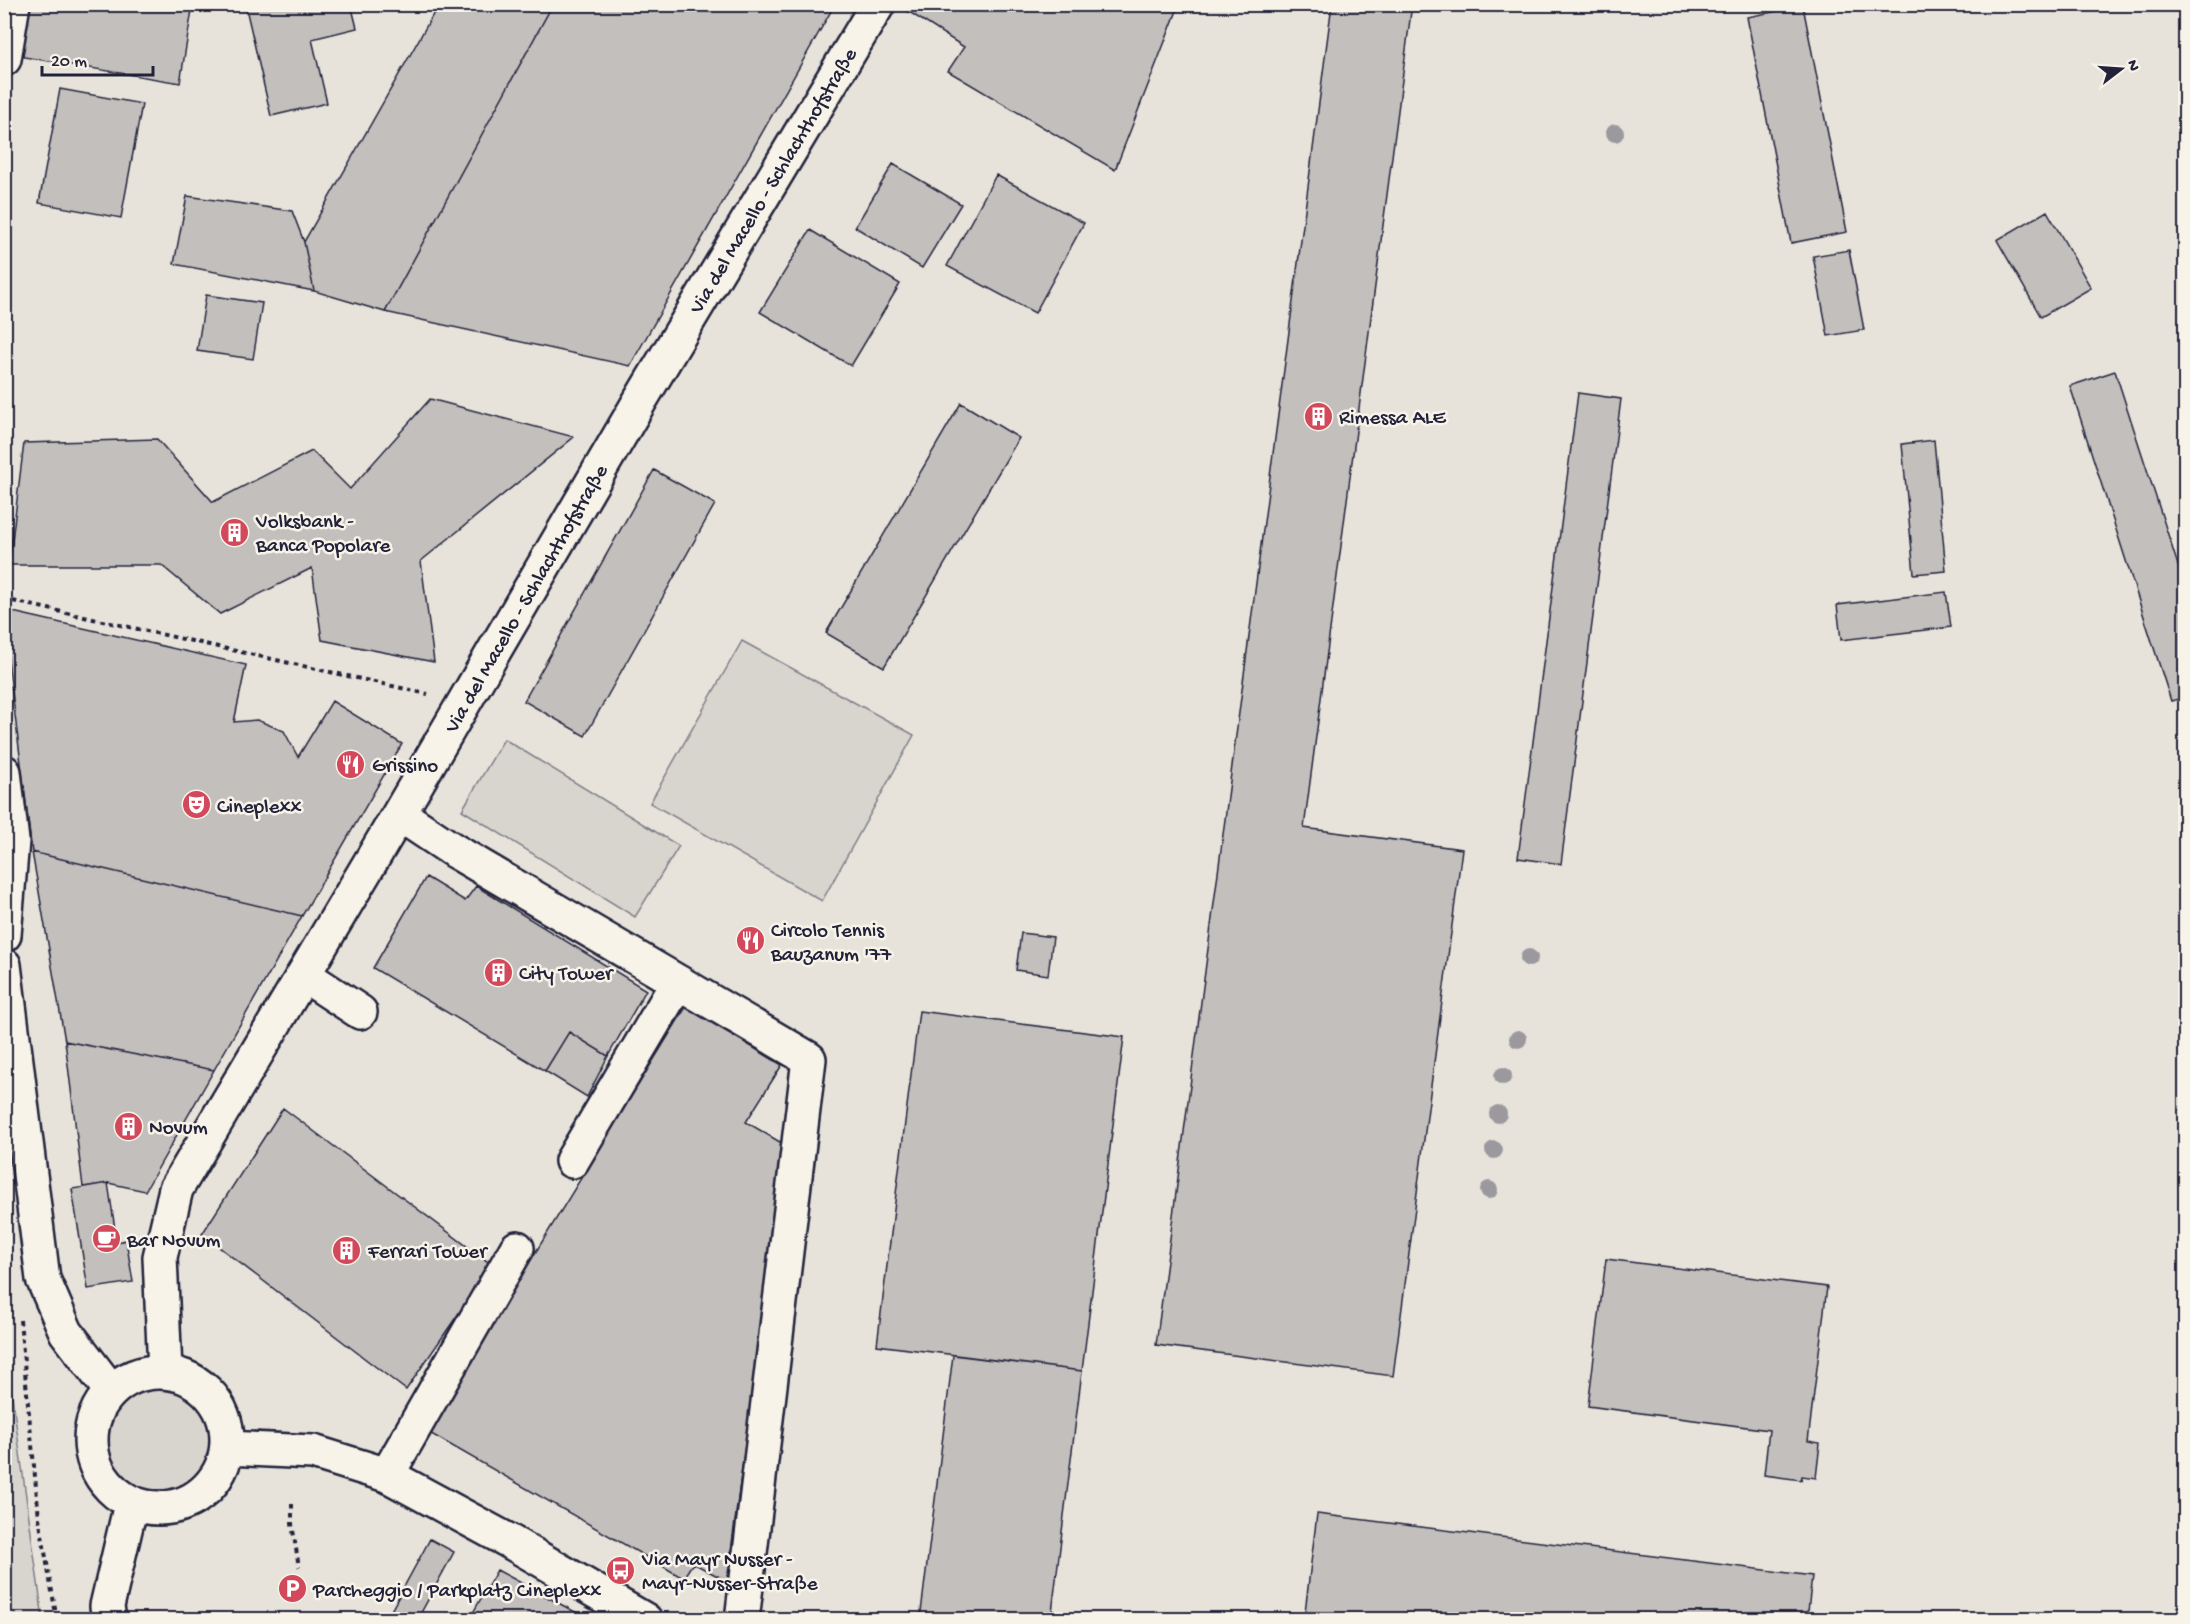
<svg xmlns="http://www.w3.org/2000/svg" width="2190" height="1624" viewBox="0 0 2190 1624" font-family="'Gochi Hand',sans-serif">
<style>
.built{fill:#e7e3db}
.green{fill:#d8d5cf;stroke:#7d7c85;stroke-width:1.5}
.building{fill:#c2bfbd;stroke:#22223b;stroke-width:1.5}
.lines{fill:none;stroke-linecap:round;stroke-linejoin:round}
.minor-casing{stroke:#22223b;stroke-width:38}
.path{stroke:#22223b;stroke-width:4;stroke-dasharray:4.5 4.5;stroke-linecap:butt}
.minor{stroke:#f7f3e8;stroke-width:33}
.tree{fill:#9b999d}
.labels{text-anchor:middle;stroke-width:5;stroke-linejoin:round;paint-order:stroke}
.street-label{font-size:21px;fill:#22223b;stroke:#f7f3e8}
.poi-label{font-size:21px;fill:#22223b;stroke:#f7f3e8;text-anchor:start}
</style>
<rect width="100%" height="100%" fill="#f7f3e8"/>
<filter id="ink" filterUnits="userSpaceOnUse"><feTurbulence type="fractalNoise" baseFrequency=".0167" numOctaves="2"/><feDisplacementMap in="SourceGraphic" scale="12" xChannelSelector="R" yChannelSelector="G"/><feConvolveMatrix kernelMatrix="1 2 1 2 8 2 1 2 1" color-interpolation-filters="sRGB"/></filter>
<g filter="url(#ink)">
<path class="built" d="M 4,5 L 2185,5 L 2185,1619 L 43,1619 L 4,1332 Z"/>
<path class="green" d="M 742,641 L 914,735 L 822,901 L 650,803 Z
M 504,739 L 679,846 L 635,917 L 462,810 Z
M 5,1332 L 7,1359 L 43,1619 L 5,1619 Z
M103 1441a57 57 0 1 1 114 0a57 57 0 1 1-114 0Z"/>
<path class="building" d="M 26,4 L 193,4 L 180,83 L 18,56 Z
M 245,4 L 351,4 L 357,28 L 312,39 L 327,103 L 271,116 Z
M 439,4 L 553,4 L 385,312 L 314,291 L 304,242 Z
M 553,4 L 835,4 L 630,366 L 385,312 Z
M 909,4 L 1172,4 L 1178,8 L 1115,170 L 948,71 L 964,47 L 906,10 Z
M 1332,4 L 1412,4 L 1304,828 L 1462,849 L 1393,1376 L 1156,1345 Z
M 1803,6 L 1847,232 L 1791,243 L 1747,17 Z
M 60,89 L 142,104 L 121,218 L 39,203 Z
M 893,164 L 961,204 L 922,268 L 855,227 Z
M 996,175 L 1084,223 L 1035,313 L 947,266 Z
M 187,196 L 292,211 L 304,242 L 314,291 L 174,264 Z
M 2047,211 L 2091,288 L 2041,317 L 1997,240 Z
M 810,230 L 900,284 L 851,366 L 760,312 Z
M 1849,250 L 1864,330 L 1828,336 L 1813,256 Z
M 206,295 L 262,303 L 253,359 L 197,351 Z
M 2115,371 L 2186,590 L 2186,697 L 2171,701 L 2070,386 Z
M 1578,393 L 1621,399 L 1561,864 L 1518,858 Z
M 430,399 L 574,437 L 421,561 L 434,662 L 322,640 L 312,568 L 220,614 L 161,565 L 9,565 L 24,443 L 157,439 L 213,502 L 312,451 L 350,489 Z
M 961,403 L 1019,438 L 884,667 L 826,633 Z
M 1934,440 L 1946,571 L 1914,574 L 1902,444 Z
M 654,470 L 715,504 L 585,736 L 524,701 Z
M 1946,592 L 1951,627 L 1841,640 L 1837,605 Z
M 4,610 L 246,665 L 234,722 L 257,720 L 284,731 L 298,757 L 332,701 L 402,744 L 302,916 L 32,852 L 4,627 Z
M 32,852 L 302,916 L 214,1070 L 65,1041 Z
M 426,877 L 465,901 L 476,886 L 646,990 L 608,1056 L 569,1032 L 545,1071 L 373,968 Z
M 1021,933 L 1053,937 L 1048,975 L 1016,970 Z
M 686,1007 L 782,1065 L 746,1122 L 785,1145 L 727,1581 L 693,1563 L 683,1578 L 426,1431 Z
M 919,1011 L 1124,1037 L 1082,1371 L 877,1345 Z
M 569,1032 L 608,1056 L 587,1097 L 545,1071 Z
M 65,1041 L 214,1070 L 145,1191 L 108,1183 L 83,1187 Z
M 283,1108 L 492,1265 L 406,1390 L 202,1234 Z
M 108,1183 L 117,1242 L 126,1240 L 133,1282 L 88,1289 L 72,1189 Z
M 1606,1259 L 1827,1287 L 1808,1441 L 1820,1443 L 1816,1478 L 1802,1476 L 1801,1480 L 1764,1475 L 1769,1430 L 1588,1406 Z
M 953,1355 L 1082,1371 L 1051,1620 L 920,1620 Z
M 1317,1514 L 1812,1576 L 1807,1620 L 1304,1620 Z
M 430,1539 L 454,1552 L 417,1620 L 386,1620 Z
M 497,1570 L 590,1620 L 469,1620 Z"/>
<g class="lines">
<defs>
<path id="minor" d="M 4,59 L 13,4
M 4,772 L 12,841 L 4,935
M 399,814 L 453,850 L 809,1059 L 742,1620
M 4,965 L 43,1279 L 66,1332 L 111,1391
M 304,975 L 360,1012
M 572,1161 L 678,982
M 165,1371 L 160,1257 L 176,1189 L 399,814 L 641,399 L 878,4
M91 1440a68 68 0 1 1 136 0a68 68 0 1 1-136 0Z
M 228,1448 L 313,1452 L 387,1475 L 509,1541 L 645,1620
M 387,1475 L 517,1248
M 109,1620 L 107,1606 L 131,1504"/>
</defs>
<use href="#minor" class="minor-casing"/>
<path class="path" d="M 4,599 L 428,694
M 20,1320 L 39,1518 L 57,1620
M 292,1504 L 292,1524 L 299,1567"/>
<use href="#minor" class="minor"/>
</g>
<g class="tree">
<circle cx="1615" cy="133" r="9"/>
<circle cx="1529" cy="958" r="9"/>
<circle cx="1518" cy="1039" r="9"/>
<circle cx="1503" cy="1076" r="9"/>
<circle cx="1498" cy="1114" r="9"/>
<circle cx="1494" cy="1150" r="9"/>
<circle cx="1489" cy="1190" r="9"/>
</g>
</g>
<defs>
<symbol id="building-disc" viewBox="-11 -11 22 22"><circle r="9.5" fill="#d1495b" stroke="#f7f3e8"/><path d="M-4-6H4V6H1V3H-1V6H-4ZM-2.5-4.3h1.7v1.8h-1.7ZM.8-4.3h1.7v1.8H.8ZM-2.5-1h1.7V.8h-1.7ZM.8-1h1.7V.8H.8Z" fill="#fff"/></symbol>
<symbol id="restaurant-disc" viewBox="-11 -11 22 22"><circle r="9.5" fill="#d1495b" stroke="#f7f3e8"/><path d="M-5-6h1v4h1v-4h1v4h1v-4h1v5L-1.5 .5V6h-2V.5L-5-1ZM5-6V6H3V1.5H1.5Q1.5-4 5-6Z" fill="#fff"/></symbol>
<symbol id="theatre-disc" viewBox="-11 -11 22 22"><circle r="9.5" fill="#d1495b" stroke="#f7f3e8"/><path d="M-5-5.5Q0-4 5-5.5V0Q5 5 0 6Q-5 5-5 0ZM-3.3-2.5H-1v1.5H-3.3ZM1-2.5H3.3v1.5H1ZM-2.8 1Q0 5.5 2.8 1Z" fill="#fff"/></symbol>
<symbol id="cafe-disc" viewBox="-11 -11 22 22"><circle r="9.5" fill="#d1495b" stroke="#f7f3e8"/><path d="M-5.5-4.5H6V0H3Q3 3.5 0 3.5H-2.5Q-5.5 3.5-5.5 0ZM3-3.2v2h1.7v-2ZM-6 4.5H4V6H-6Z" fill="#fff"/></symbol>
<symbol id="bus-disc" viewBox="-11 -11 22 22"><circle r="9.5" fill="#d1495b" stroke="#f7f3e8"/><path d="M-5-6H5V4H4V6H2V4H-2V6H-4V4H-5ZM-3.5-4V0h7V-4ZM-3.5 1.2v1.5H-2V1.2ZM2 1.2v1.5H3.5V1.2Z" fill="#fff"/></symbol>
<symbol id="parking-disc" viewBox="-11 -11 22 22"><circle r="9.5" fill="#d1495b" stroke="#f7f3e8"/><path d="M-3.5-5.5H1a3.5 3.5 0 0 1 0 7H-1V5.5H-3.5ZM-1-3.4V-.6H.8a1.4 1.4 0 0 0 0-2.8Z" fill="#fff"/></symbol>
</defs>
<g fill-rule="evenodd">
<use href="#building-disc" x="1302" y="400" width="33" height="33"/>
<use href="#building-disc" x="218" y="516" width="33" height="33"/>
<use href="#restaurant-disc" x="334" y="748" width="33" height="33"/>
<use href="#theatre-disc" x="180" y="788" width="33" height="33"/>
<use href="#restaurant-disc" x="734" y="924" width="33" height="33"/>
<use href="#building-disc" x="482" y="956" width="33" height="33"/>
<use href="#building-disc" x="112" y="1110" width="33" height="33"/>
<use href="#cafe-disc" x="90" y="1222" width="33" height="33"/>
<use href="#building-disc" x="330" y="1234" width="33" height="33"/>
<use href="#bus-disc" x="604" y="1554" width="33" height="33"/>
<use href="#parking-disc" x="276" y="1572" width="33" height="33"/>
</g>
<g class="labels">
<g class="street-label">
<text transform="translate(772 180) rotate(-59)" y="7">Via del Macello - Schlachthofstraße</text>
<text transform="translate(525 598) rotate(-60)" y="7">Via del Macello - Schlachthofstraße</text>
</g>
<g class="poi-label">
<text x="1339" y="423">Rimessa ALE</text>
<text x="256" y="527">Volksbank -<tspan x="256" dy="24">Banca Popolare</tspan></text>
<text x="372" y="771">Grissino</text>
<text x="217" y="812">Cineplexx</text>
<text x="771" y="936">Circolo Tennis<tspan x="771" dy="24">Bauzanum '77</tspan></text>
<text x="519" y="979">City Tower</text>
<text x="149" y="1133">Novum</text>
<text x="127" y="1246">Bar Novum</text>
<text x="368" y="1257">Ferrari Tower</text>
<text x="642" y="1565">Via Mayr Nusser -<tspan x="642" dy="24">Mayr-Nusser-Straße</tspan></text>
<text x="313" y="1596">Parcheggio / Parkplatz Cineplexx</text>
</g>
</g>
<rect width="2190" height="1624" fill="none" stroke="#f7f3e8" stroke-width="24"/>
<rect x="12" y="12" width="2166" height="1600" fill="none" stroke="#22223b" stroke-width="2" filter="url(#ink)"/>
<g transform="translate(2121 69) rotate(73)" stroke="#f7f3e8" stroke-width="4.5" paint-order="stroke">
<path d="M0-4.5L10 22L0 15L-10 22Z" fill="#22223b"/>
<text y="-9" font-size="16" font-weight="bold" text-anchor="middle" fill="#22223b">N</text>
</g>
<path d="M42 66v9h111v-9" fill="none" stroke="#22223b" stroke-width="3"/>
<text x="51" y="66" font-size="18" fill="#22223b" stroke="#f7f3e8" stroke-width="4.5" paint-order="stroke">20 m</text>
</svg>
